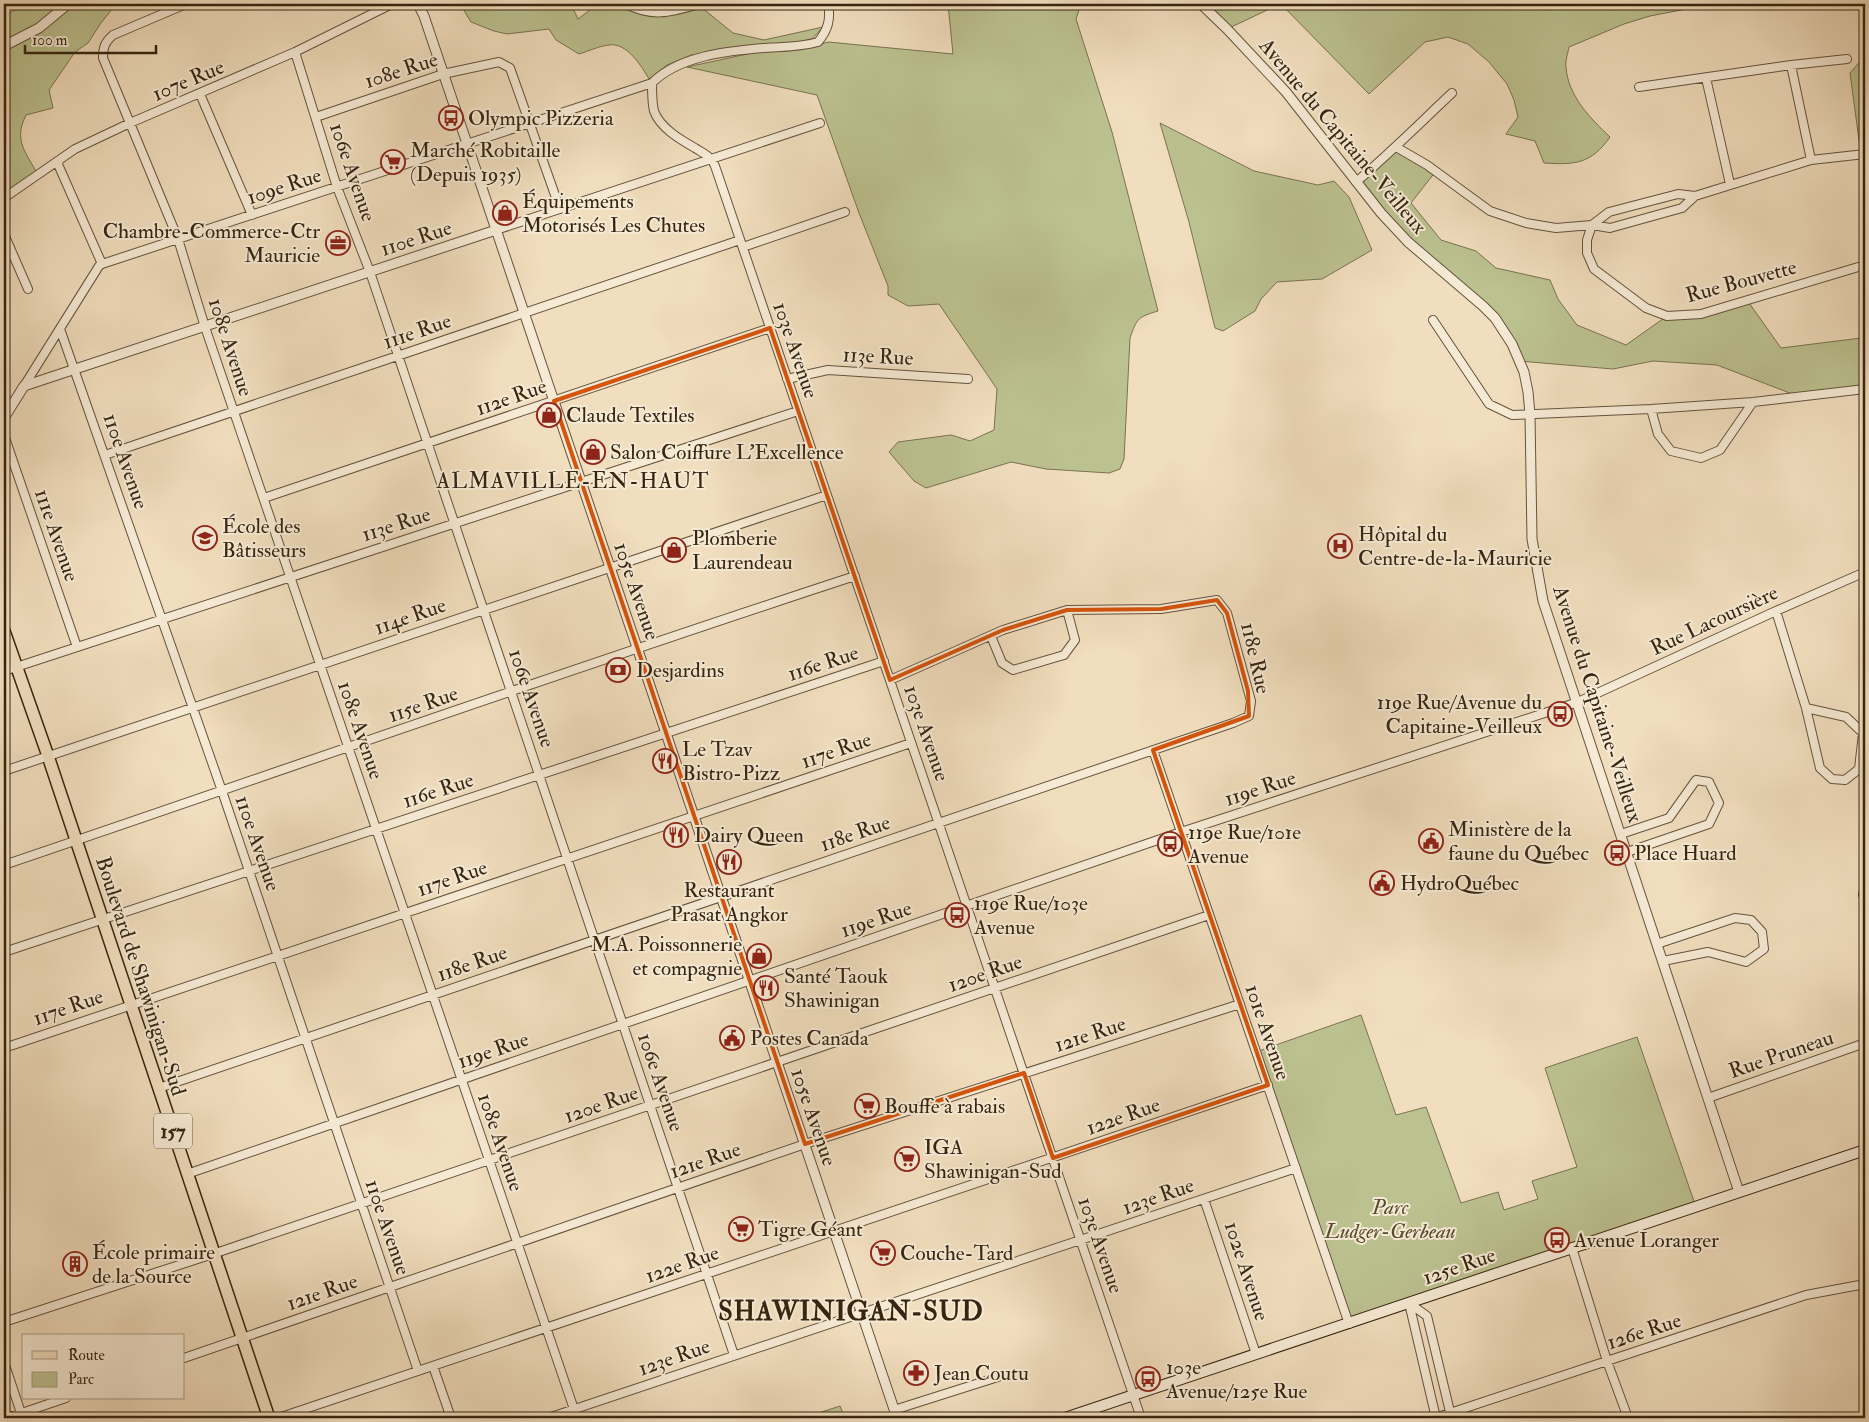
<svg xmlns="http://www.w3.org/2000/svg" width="1869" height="1422" viewBox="0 0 1869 1422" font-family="'IM FELL Double Pica',serif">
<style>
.green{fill:#bcc190;stroke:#797350}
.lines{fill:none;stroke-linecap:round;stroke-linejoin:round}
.minor-casing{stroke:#65533c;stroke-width:10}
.tertiary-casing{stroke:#65533c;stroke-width:11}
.secondary-casing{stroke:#362510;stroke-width:12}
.primary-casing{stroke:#362510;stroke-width:14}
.minor{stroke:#f6ead5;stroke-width:8}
.tertiary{stroke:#f6ead5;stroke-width:9}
.secondary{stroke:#f6ead5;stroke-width:10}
.primary{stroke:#f1debe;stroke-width:11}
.marked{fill:none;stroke:#d6540c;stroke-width:4;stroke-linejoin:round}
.labels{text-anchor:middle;stroke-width:4;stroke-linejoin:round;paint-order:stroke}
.shield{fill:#f6ead5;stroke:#70604b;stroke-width:1}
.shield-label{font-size:20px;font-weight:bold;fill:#362510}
.street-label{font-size:21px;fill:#362510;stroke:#f6ead5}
.poi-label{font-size:21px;fill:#362510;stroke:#f6ead5;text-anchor:start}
.park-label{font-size:21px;font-style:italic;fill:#584c30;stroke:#f6ead5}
.neighbourhood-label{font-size:22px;letter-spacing:1px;fill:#362510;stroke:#f6ead5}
.district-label{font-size:26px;font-weight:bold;letter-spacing:1px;fill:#362510;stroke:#f6ead5}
</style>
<rect width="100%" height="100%" fill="#f1debe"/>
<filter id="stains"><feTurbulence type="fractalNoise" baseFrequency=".004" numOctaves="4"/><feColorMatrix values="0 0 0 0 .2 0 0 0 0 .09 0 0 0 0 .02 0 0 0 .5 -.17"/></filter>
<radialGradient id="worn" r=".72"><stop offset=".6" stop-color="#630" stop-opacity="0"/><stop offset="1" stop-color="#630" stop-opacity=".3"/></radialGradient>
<path class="green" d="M 24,4 L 116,4 L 101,23 L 88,43 L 75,52 L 49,90 L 53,108 L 26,115 C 13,141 26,152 38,175 L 4,198 L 4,17 Z
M 460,4 L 571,4 L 578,19 L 598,4 L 623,4 L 640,12 L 701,7 L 733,33 L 764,40 L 823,27 L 810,41 L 691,55 L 667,65 L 649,79 C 642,67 627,42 609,45 C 599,46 589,51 579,54 L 556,40 L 549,29 L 507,34 L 494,31 L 471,22 Z
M 948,4 L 1081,4 L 1076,19 L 1112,132 L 1158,311 C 1138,317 1137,318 1130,338 L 1124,459 L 1120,469 L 1109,473 L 1046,469 L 1011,462 L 926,488 L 914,481 L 889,452 L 898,442 L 951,435 L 970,441 L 994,430 L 997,389 L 939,304 L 908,306 L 888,295 L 888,286 L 859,213 L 817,95 L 687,67 L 761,51 L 812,47 L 828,42 L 953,54 Z
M 1201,4 L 1280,4 L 1227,29 Z
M 1281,4 L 1713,4 L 1650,16 L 1624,24 L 1569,47 C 1568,53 1565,61 1566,67 C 1568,96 1590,118 1610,137 C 1591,164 1575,165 1544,163 L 1535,141 L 1506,134 L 1518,117 L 1514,100 L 1507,84 L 1489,62 L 1468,44 L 1448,37 L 1425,42 L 1369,94 Z
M 1865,56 L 1865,154 L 1861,155 L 1850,73 Z
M 1160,123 L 1254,171 L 1318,185 L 1334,181 L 1349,197 L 1372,250 L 1322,279 L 1277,282 L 1261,299 L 1255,311 L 1223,331 L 1215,328 L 1189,222 Z
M 1396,147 L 1436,171 L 1411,203 L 1441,240 L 1476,251 L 1496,268 L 1550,280 L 1558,299 L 1577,325 L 1626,345 L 1667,316 L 1701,314 L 1747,300 L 1781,348 L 1861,338 L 1865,336 L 1865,389 L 1800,397 L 1717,365 L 1653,361 L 1613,369 L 1519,361 L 1504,331 L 1428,260 L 1356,182 Z
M 1361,1015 L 1396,1115 L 1426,1107 L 1461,1203 L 1498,1192 L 1504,1210 L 1538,1199 L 1532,1181 L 1577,1167 L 1545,1068 L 1637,1037 L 1696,1207 L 1349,1324 L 1256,1052 Z
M 840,1406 L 845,1418 L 803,1418 Z"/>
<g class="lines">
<defs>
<path id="minor" d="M 186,4 L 113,35 C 105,42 103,47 103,58 L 178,239 L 205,327 L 577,1418
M 626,4 C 653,18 671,12 699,4
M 295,52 L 337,187 L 370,272 L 734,1355
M 1791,65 L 1811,160
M 1706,78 L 1730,184
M 652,83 C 652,92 652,103 654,111 C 660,128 681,140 695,148 C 704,154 711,156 715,166 L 1141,1418
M 1639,87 L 1791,65 L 1847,59
M 200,94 L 252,215
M 316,117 L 443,74 L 499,62 L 510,68 L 560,209
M 1396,147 L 1427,165 L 1490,211 L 1526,223 L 1556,228 L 1592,225 L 1610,228 L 1682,208 L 1695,196
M 57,162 L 102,264
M 1356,182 C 1389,154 1420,123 1452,93
M 4,198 L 75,149 L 130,123 L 295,52 L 392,4
M 1592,225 L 1587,240 L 1587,253 L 1594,269 L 1646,308 L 1667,316 L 1701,314 L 1865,265
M 1592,225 L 1609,212 L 1678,194 L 1695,196 L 1811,160 L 1865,154
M 496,230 L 820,123
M 4,234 L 28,289
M 743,247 L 845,212
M 1433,320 L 1489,404 L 1512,415 L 1651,409 L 1753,402 L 1865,389
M 60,329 L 222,791 L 418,1371
M 787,379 L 828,370 L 968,379
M 24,386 L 99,266 L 102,264 L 652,83 C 679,56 727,51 764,48 C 783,47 800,47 818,42 C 828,30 831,19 828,4
M 1651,409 L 1658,434 L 1671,451 L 1701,458 L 1720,450 L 1753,402
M 4,435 L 77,647
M 105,455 L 740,240
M 264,498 L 770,328
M 1776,611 L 1806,708 L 1820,768 L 1832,779 L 1845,780 L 1859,769 L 1863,733 L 1846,717 L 1806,708
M 991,636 L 1002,663 L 1013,670 L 1064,655 L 1075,640 L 1067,610
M 4,671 L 798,411
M 1153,750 L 1349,1324
M 4,771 L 827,495
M 1621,834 L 1669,818 L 1696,780 L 1709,782 L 1719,803 L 1709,824 L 1627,852
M 4,865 C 287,769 570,669 855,576
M 1865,887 L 1863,894 L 1865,903
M 1657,944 L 1735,918 L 1751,920 L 1762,932 L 1764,949 L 1746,962 L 1708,952 L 1663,961
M 4,952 L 884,661
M 4,1048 L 911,743
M 159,1088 L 1233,723 L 1249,716 L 1251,701 L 1227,613 L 1217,600 L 1161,609 L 1067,610 L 1003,630 L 890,680
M 1708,1098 L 1865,1043
M 187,1174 L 1181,832 L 1578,702 L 1776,611 L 1865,572
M 1204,1199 L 1256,1354
M 1572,1248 L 1607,1361 L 1628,1418
M 1409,1303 L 1427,1316 L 1451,1416
M 1409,1303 L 1436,1418
M 4,1322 L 213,1254 L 1209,915
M 184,1358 L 805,1144 L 1240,1004
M 4,1362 L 22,1416
M 433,1366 L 451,1418
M 894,1410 L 998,1377
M 7,1418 L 66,1398
M 278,1418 L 1268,1085
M 548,1418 L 1296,1168
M 1435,1418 L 1806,1295 L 1865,1284"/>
<path id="tertiary" d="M 418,4 L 424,16 L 897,1418
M 1201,4 L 1227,29 L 1286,92 L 1381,213 L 1408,242 L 1483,306 L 1495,318 L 1512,344 L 1524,372 L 1528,392 L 1530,414 L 1532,539 L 1543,601 L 1739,1192
M 4,46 L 39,28 L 68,4
M 4,418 L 24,386 L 496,230"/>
<path id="secondary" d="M 1065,1418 L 1865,1150"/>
<path id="primary" d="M 4,631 L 48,756 L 269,1418"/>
</defs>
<use href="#minor" class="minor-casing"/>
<use href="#tertiary" class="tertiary-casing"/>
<use href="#secondary" class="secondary-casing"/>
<use href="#primary" class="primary-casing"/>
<use href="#minor" class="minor"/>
<use href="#tertiary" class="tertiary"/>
<use href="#secondary" class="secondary"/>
<use href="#primary" class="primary"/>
</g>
<path class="marked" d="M 770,328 L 890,680 L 1003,630 L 1067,610 L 1161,609 L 1217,600 L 1227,613 L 1248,691 L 1249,716 L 1153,750 L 1268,1085 L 1053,1158 L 1024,1073 L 805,1144 L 554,401 Z"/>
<defs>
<symbol id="bus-ring" viewBox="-11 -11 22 22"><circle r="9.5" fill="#f6ead5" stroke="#8f2418" stroke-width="1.5"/><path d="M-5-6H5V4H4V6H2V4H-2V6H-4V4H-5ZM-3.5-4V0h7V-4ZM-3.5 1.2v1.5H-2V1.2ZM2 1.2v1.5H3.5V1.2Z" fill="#8f2418"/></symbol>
<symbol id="supermarket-ring" viewBox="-11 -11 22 22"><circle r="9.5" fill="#f6ead5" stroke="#8f2418" stroke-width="1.5"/><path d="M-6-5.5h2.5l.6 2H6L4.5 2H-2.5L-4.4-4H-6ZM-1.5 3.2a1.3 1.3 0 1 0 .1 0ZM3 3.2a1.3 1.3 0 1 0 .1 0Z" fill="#8f2418"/></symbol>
<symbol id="shop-ring" viewBox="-11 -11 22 22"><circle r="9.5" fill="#f6ead5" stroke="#8f2418" stroke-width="1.5"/><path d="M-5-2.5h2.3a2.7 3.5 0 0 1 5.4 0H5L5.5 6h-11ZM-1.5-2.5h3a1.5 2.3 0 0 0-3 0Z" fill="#8f2418"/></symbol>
<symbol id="office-ring" viewBox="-11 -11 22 22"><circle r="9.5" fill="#f6ead5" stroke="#8f2418" stroke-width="1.5"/><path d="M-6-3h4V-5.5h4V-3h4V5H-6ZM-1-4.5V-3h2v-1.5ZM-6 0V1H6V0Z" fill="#8f2418"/></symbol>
<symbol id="school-ring" viewBox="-11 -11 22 22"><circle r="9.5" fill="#f6ead5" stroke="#8f2418" stroke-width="1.5"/><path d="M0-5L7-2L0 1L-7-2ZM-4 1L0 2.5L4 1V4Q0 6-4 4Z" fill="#8f2418"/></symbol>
<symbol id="hospital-ring" viewBox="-11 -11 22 22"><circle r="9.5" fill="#f6ead5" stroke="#8f2418" stroke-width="1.5"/><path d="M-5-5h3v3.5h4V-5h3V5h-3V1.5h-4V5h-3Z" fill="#8f2418"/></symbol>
<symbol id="bank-ring" viewBox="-11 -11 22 22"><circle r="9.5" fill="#f6ead5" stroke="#8f2418" stroke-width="1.5"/><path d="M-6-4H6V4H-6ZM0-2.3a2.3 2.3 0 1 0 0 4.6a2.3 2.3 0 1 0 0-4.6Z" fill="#8f2418"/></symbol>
<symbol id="restaurant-ring" viewBox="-11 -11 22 22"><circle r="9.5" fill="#f6ead5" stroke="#8f2418" stroke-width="1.5"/><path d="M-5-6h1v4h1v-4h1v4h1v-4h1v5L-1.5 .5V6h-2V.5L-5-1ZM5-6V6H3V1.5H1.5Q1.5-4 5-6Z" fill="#8f2418"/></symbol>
<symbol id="civic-ring" viewBox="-11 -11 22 22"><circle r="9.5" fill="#f6ead5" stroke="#8f2418" stroke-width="1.5"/><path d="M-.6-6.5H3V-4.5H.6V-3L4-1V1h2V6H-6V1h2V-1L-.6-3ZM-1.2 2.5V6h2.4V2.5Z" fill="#8f2418"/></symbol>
<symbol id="building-ring" viewBox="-11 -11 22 22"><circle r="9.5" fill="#f6ead5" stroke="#8f2418" stroke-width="1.5"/><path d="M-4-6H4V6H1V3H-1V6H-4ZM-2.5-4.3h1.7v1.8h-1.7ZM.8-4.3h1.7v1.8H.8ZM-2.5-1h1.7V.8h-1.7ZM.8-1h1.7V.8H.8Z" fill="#8f2418"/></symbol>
<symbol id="pharmacy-ring" viewBox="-11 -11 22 22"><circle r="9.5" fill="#f6ead5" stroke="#8f2418" stroke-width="1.5"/><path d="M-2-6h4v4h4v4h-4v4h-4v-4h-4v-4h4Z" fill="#8f2418"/></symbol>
</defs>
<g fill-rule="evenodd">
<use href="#bus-ring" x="437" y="104" width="28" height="28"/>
<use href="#supermarket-ring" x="379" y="148" width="28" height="28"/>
<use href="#shop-ring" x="491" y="199" width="28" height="28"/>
<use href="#office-ring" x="324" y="229" width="28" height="28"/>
<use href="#shop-ring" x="535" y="401" width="28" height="28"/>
<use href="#shop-ring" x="579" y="438" width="28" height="28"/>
<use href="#school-ring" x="191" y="524" width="28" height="28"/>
<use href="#hospital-ring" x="1326" y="532" width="28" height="28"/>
<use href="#shop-ring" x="660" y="536" width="28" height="28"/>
<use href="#bank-ring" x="604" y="656" width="28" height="28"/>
<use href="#bus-ring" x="1546" y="700" width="28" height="28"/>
<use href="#restaurant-ring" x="651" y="747" width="28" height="28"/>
<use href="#restaurant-ring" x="662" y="821" width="28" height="28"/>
<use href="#civic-ring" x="1417" y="827" width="28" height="28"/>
<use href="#bus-ring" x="1156" y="830" width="28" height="28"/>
<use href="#bus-ring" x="1603" y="839" width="28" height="28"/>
<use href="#restaurant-ring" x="715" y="848" width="28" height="28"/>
<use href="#civic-ring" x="1368" y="869" width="28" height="28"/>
<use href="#bus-ring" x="943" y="901" width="28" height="28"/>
<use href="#shop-ring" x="745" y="942" width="28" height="28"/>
<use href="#restaurant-ring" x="752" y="974" width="28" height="28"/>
<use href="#civic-ring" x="718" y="1024" width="28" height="28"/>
<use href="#supermarket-ring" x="853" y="1092" width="28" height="28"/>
<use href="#supermarket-ring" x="893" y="1145" width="28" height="28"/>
<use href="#supermarket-ring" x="727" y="1215" width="28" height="28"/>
<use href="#bus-ring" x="1543" y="1226" width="28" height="28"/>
<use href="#supermarket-ring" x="869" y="1239" width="28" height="28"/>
<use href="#building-ring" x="61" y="1250" width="28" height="28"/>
<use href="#pharmacy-ring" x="902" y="1359" width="28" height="28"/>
<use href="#bus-ring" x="1134" y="1365" width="28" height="28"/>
</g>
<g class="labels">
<rect class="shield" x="154" y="1113.5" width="38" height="35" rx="4"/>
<g class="shield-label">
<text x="173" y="1138">157</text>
</g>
<g class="street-label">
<text transform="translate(401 70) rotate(-18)" y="7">108e Rue</text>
<text transform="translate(188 80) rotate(-23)" y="7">107e Rue</text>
<text transform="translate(1343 136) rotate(50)" y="7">Avenue du Capitaine-Veilleux</text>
<text transform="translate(353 172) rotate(71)" y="7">106e Avenue</text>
<text transform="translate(284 186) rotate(-18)" y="7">109e Rue</text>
<text transform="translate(416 238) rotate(-18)" y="7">110e Rue</text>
<text transform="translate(1741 281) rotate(-15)" y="7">Rue Bouvette</text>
<text transform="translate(417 331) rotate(-19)" y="7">111e Rue</text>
<text transform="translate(231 347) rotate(72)" y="7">108e Avenue</text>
<text transform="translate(796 350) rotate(71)" y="7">103e Avenue</text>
<text transform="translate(878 356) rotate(3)" y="7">113e Rue</text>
<text transform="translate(511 397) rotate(-19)" y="7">112e Rue</text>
<text transform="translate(126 461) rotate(71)" y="7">110e Avenue</text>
<text transform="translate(396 524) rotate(-18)" y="7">113e Rue</text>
<text transform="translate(57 535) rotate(71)" y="7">111e Avenue</text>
<text transform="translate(637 591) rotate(71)" y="7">105e Avenue</text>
<text transform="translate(410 616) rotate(-19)" y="7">114e Rue</text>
<text transform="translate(1714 620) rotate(-25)" y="7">Rue Lacoursière</text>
<text transform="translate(1256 658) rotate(77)" y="7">118e Rue</text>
<text transform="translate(823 663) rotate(-18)" y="7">116e Rue</text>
<text transform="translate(532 698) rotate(71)" y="7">106e Avenue</text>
<text transform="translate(423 704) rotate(-19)" y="7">115e Rue</text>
<text transform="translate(1598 704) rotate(72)" y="7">Avenue du Capitaine-Veilleux</text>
<text transform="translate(361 730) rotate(71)" y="7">108e Avenue</text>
<text transform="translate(927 733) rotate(71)" y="7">103e Avenue</text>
<text transform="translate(836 750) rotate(-19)" y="7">117e Rue</text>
<text transform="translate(1260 788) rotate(-18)" y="7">119e Rue</text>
<text transform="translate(438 790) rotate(-18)" y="7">116e Rue</text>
<text transform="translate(855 833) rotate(-19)" y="7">118e Rue</text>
<text transform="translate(258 843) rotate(71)" y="7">110e Avenue</text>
<text transform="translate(452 878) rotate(-19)" y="7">117e Rue</text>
<text transform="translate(876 919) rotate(-19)" y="7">119e Rue</text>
<text transform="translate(472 963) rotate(-19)" y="7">118e Rue</text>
<text transform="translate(985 973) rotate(-19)" y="7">120e Rue</text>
<text transform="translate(141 976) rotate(72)" y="7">Boulevard de Shawinigan-Sud</text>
<text transform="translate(68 1007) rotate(-19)" y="7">117e Rue</text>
<text transform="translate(1268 1032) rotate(71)" y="7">101e Avenue</text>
<text transform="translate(1090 1034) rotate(-18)" y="7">121e Rue</text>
<text transform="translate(493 1050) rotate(-19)" y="7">119e Rue</text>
<text transform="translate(1781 1054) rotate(-19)" y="7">Rue Pruneau</text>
<text transform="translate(661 1082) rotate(71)" y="7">106e Avenue</text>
<text transform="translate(601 1104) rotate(-19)" y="7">120e Rue</text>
<text transform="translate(1123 1116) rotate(-19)" y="7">122e Rue</text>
<text transform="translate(814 1117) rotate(71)" y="7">105e Avenue</text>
<text transform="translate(501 1142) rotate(71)" y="7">108e Avenue</text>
<text transform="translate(705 1160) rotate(-19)" y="7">121e Rue</text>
<text transform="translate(1158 1196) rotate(-19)" y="7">123e Rue</text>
<text transform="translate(388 1227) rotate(71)" y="7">110e Avenue</text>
<text transform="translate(1101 1245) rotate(71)" y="7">103e Avenue</text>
<text transform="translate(682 1264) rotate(-19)" y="7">122e Rue</text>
<text transform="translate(1459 1266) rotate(-19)" y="7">125e Rue</text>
<text transform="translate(1247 1271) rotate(72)" y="7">102e Avenue</text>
<text transform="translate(322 1292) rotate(-19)" y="7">121e Rue</text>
<text transform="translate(1644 1331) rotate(-18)" y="7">126e Rue</text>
<text transform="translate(674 1357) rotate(-19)" y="7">123e Rue</text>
</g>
<g class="poi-label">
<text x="468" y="125">Olympic Pizzeria</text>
<text x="410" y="157">Marché Robitaille<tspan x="410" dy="24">(Depuis 1935)</tspan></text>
<text x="522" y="208">Équipements<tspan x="522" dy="24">Motorisés Les Chutes</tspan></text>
<text x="320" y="238" text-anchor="end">Chambre-Commerce-Ctr<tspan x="320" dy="24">Mauricie</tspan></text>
<text x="566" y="422">Claude Textiles</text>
<text x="610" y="459">Salon Coiffure L'Excellence</text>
<text x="222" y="533">École des<tspan x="222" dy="24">Bâtisseurs</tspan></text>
<text x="1358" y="541">Hôpital du<tspan x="1358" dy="24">Centre-de-la-Mauricie</tspan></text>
<text x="692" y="545">Plomberie<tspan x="692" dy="24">Laurendeau</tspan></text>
<text x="636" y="677">Desjardins</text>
<text x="1542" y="709" text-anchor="end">119e Rue/Avenue du<tspan x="1542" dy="24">Capitaine-Veilleux</tspan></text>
<text x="682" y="756">Le Tzav<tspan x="682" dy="24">Bistro-Pizz</tspan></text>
<text x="1448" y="836">Ministère de la<tspan x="1448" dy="24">faune du Québec</tspan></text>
<text x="1188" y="839">119e Rue/101e<tspan x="1188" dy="24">Avenue</tspan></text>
<text x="694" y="842">Dairy Queen</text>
<text x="1634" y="860">Place Huard</text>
<text x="1400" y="890">HydroQuébec</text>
<text x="729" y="897" text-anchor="middle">Restaurant<tspan x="729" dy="24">Prasat Angkor</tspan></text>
<text x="974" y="910">119e Rue/103e<tspan x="974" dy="24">Avenue</tspan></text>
<text x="742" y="951" text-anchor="end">M.A. Poissonnerie<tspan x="742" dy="24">et compagnie</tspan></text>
<text x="784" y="983">Santé Taouk<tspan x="784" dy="24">Shawinigan</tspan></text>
<text x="750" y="1045">Postes Canada</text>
<text x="884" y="1113">Bouffe à rabais</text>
<text x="924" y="1154">IGA<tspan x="924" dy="24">Shawinigan-Sud</tspan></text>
<text x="758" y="1236">Tigre Géant</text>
<text x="1574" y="1247">Avenue Loranger</text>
<text x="92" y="1259">École primaire<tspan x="92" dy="24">de la Source</tspan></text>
<text x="900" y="1260">Couche-Tard</text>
<text x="1166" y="1374">103e<tspan x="1166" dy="24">Avenue/125e Rue</tspan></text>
<text x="934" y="1380">Jean Coutu</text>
</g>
<g class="park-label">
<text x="1390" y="1214">Parc<tspan x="1390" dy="24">Ludger-Gerbeau</tspan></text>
</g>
<g class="neighbourhood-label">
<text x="573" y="488">ALMAVILLE-EN-HAUT</text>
</g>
<g class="district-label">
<text x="851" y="1320">SHAWINIGAN-SUD</text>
</g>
</g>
<rect width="1869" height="1422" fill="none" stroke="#f1debe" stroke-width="20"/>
<rect x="5" y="5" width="1859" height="1412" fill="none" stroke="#362510" stroke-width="2.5"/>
<rect x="10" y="10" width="1849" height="1402" fill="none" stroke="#362510"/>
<rect x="22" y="1334" width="162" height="65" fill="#f6ead5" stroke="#a99b86"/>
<rect x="32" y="1351" width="25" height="8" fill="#f1debe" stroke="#a99b86"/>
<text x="68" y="1360" font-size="15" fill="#362510">Route</text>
<rect x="32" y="1372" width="25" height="15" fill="#bcc190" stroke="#a99b86"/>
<text x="68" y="1384" font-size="15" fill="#362510">Parc</text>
<path d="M25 45v8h131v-8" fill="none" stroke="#362510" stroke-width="2.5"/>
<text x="32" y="45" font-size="15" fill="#362510" stroke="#f6ead5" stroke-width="4" paint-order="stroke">100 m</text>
<rect width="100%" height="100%" filter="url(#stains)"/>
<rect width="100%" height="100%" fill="url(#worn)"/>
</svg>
